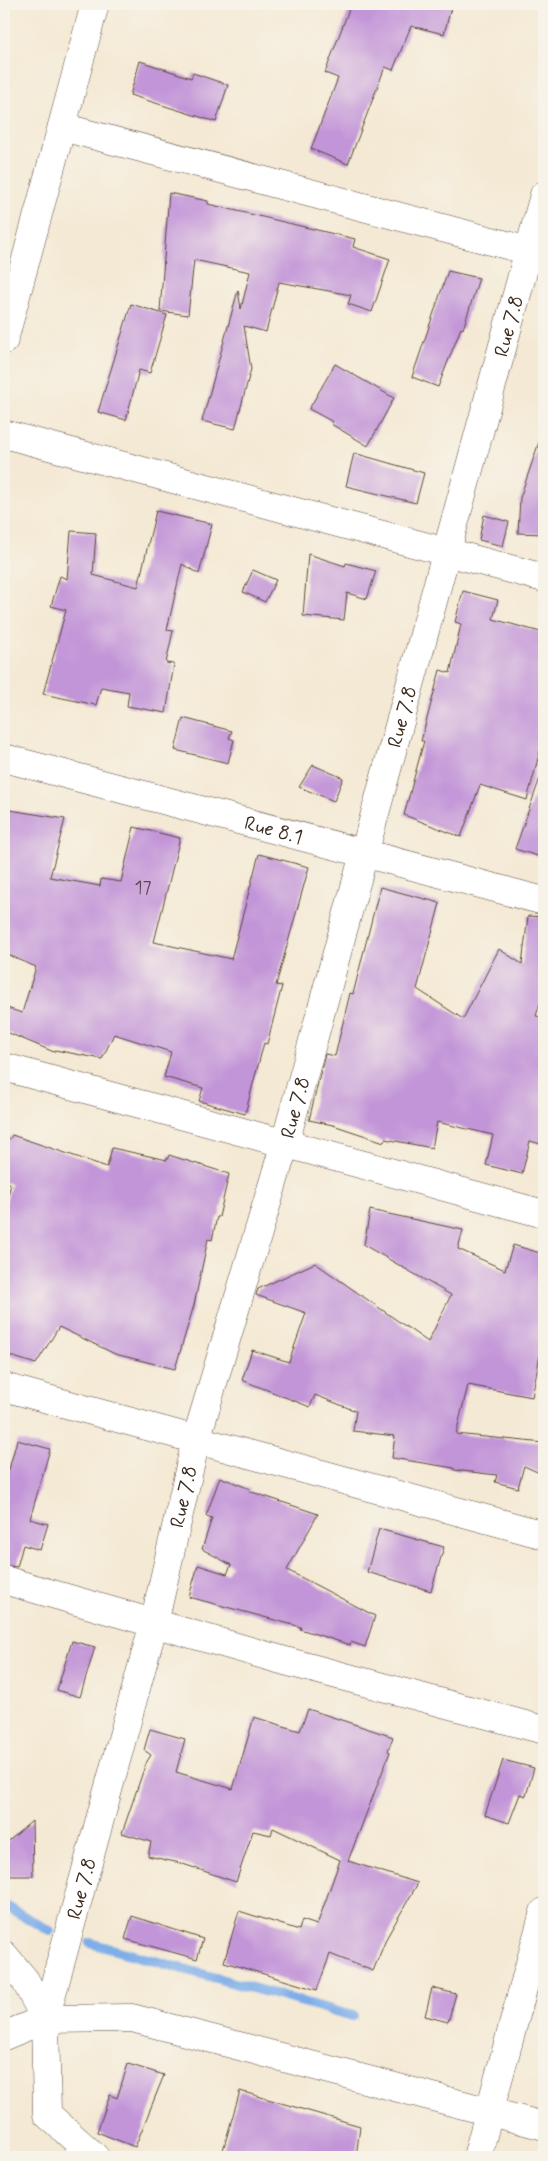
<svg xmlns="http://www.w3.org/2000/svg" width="548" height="2161" viewBox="0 0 548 2161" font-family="Mynerve,sans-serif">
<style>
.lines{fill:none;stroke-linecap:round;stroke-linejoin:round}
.stream{stroke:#7eaee9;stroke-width:10}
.building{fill:#c295d8}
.minor-casing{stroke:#574739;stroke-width:29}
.tertiary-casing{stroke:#574739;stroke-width:29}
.minor{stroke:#fff;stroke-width:28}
.tertiary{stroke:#fff;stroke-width:28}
.labels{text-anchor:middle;stroke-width:4;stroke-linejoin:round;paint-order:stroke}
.number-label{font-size:18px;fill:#5d454c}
.street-label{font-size:20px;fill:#3b2a1e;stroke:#f7f3e8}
</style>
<rect width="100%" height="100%" fill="#f7f3e8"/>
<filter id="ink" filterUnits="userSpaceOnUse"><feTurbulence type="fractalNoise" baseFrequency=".02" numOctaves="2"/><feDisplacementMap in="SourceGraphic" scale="10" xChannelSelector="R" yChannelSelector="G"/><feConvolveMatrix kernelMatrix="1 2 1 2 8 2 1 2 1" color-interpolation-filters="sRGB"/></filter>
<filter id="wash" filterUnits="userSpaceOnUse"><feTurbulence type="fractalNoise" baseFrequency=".0096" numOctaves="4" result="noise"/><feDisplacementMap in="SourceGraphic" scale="20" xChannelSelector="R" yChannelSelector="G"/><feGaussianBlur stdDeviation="1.12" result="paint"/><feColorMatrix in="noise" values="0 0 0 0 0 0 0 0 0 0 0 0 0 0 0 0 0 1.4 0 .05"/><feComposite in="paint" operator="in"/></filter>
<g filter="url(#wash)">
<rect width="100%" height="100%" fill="#f4e9d4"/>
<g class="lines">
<path class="stream" d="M 4,1905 L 50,1931
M 90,1943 L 353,2016"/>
</g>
<g id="blocks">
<path class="building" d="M 351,4 L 452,4 L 444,34 L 411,26 L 393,70 L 385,67 L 348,164 L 311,149 L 338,78 L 325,73 Z
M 140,61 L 191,78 L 193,73 L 228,85 L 216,122 L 130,95 Z
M 169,193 L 208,201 L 208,204 L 355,239 L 353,247 L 390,259 L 372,312 L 348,304 L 351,295 L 279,282 L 266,332 L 244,326 L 251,369 L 235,429 L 202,421 L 238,290 L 241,309 L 250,272 L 194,260 L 188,315 L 160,311 Z
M 448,271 L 479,278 L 463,329 L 461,328 L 438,387 L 412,377 Z
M 131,304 L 167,315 L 150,373 L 139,370 L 126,420 L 98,412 Z
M 335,364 L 394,398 L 368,446 L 331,424 L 333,422 L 309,409 Z
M 540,439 L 544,440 L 543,534 L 518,533 L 520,498 Z
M 354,453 L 424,473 L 416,503 L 346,486 Z
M 156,511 L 212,524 L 199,574 L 182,564 L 167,630 L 173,631 L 166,663 L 174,664 L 166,713 L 127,706 L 129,692 L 101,687 L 96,705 L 43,694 L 66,610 L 51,606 L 60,576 L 67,579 L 71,531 L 96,533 L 93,575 L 138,587 Z
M 484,515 L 509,522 L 503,546 L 479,540 Z
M 308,554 L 345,566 L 346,563 L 376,571 L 367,599 L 347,593 L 344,620 L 303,616 Z
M 253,570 L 276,580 L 265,602 L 243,592 Z
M 463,591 L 498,600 L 493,619 L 544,633 L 544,736 L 527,800 L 480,785 L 461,837 L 404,815 L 424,741 L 421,741 L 440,670 L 450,673 L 461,624 L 455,622 Z
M 183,718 L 232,731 L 229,738 L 234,740 L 228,763 L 175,750 Z
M 313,765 L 343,778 L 334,801 L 299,787 Z
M 540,778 L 544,778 L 544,858 L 515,849 Z
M 4,809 L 65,819 L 50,877 L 100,886 L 101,879 L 121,882 L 134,827 L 180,838 L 154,942 L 231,959 L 259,854 L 309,867 L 276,985 L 282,986 L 267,1044 L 264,1043 L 245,1114 L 199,1101 L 203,1088 L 164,1077 L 171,1052 L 114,1034 L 102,1059 L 55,1050 L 54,1052 L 4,1031 L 4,1007 L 22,1013 L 36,967 L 4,953 Z
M 380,887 L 440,903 L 417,989 L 463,1019 L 499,949 L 522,964 L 528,916 L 544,917 L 544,989 L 536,1016 L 544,1017 L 544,1145 L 530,1141 L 522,1174 L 486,1165 L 493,1135 L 437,1122 L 432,1148 L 385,1139 L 384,1142 L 333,1125 L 309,1120 L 325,1054 L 335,1056 L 350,993 L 353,994 Z
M 12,1135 L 107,1167 L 112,1148 L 167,1160 L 169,1155 L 229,1174 L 219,1217 L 217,1217 L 212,1240 L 208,1239 L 194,1305 L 175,1369 L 115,1354 L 59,1327 L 36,1364 L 4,1354 L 4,1210 L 11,1184 L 4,1182 L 4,1136 L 10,1139 Z
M 370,1210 L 463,1230 L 458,1249 L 505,1270 L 513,1245 L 544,1254 L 544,1334 L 532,1397 L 468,1385 L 456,1434 L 544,1443 L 544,1475 L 524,1466 L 518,1488 L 495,1482 L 497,1475 L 454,1470 L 454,1468 L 392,1458 L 395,1436 L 353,1431 L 356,1411 L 315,1395 L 310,1407 L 242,1380 L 252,1350 L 289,1362 L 306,1313 L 256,1295 L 258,1289 L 315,1263 L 428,1342 L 451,1295 L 364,1245 Z
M 17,1440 L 50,1449 L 30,1519 L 48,1524 L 40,1550 L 23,1545 L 17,1567 L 4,1565 L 4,1488 Z
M 220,1477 L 250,1489 L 249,1491 L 318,1514 L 287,1570 L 375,1616 L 365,1647 L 351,1642 L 350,1645 L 300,1629 L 301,1627 L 189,1597 L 198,1565 L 227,1574 L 231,1565 L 202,1549 L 212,1518 L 206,1516 Z
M 379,1529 L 444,1547 L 431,1591 L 367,1572 Z
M 72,1641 L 95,1647 L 80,1697 L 57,1690 Z
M 308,1709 L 393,1737 L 388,1751 L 390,1752 L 348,1861 L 418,1883 L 387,1937 L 373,1971 L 330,1954 L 317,1990 L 224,1962 L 239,1911 L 299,1930 L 302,1920 L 317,1925 L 340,1860 L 273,1828 L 271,1835 L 253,1831 L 236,1882 L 180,1863 L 148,1856 L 151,1842 L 122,1833 L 146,1763 L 151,1755 L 144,1750 L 150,1729 L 185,1739 L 176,1772 L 233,1789 L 254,1717 L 300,1731 Z
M 503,1760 L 534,1768 L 526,1796 L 520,1794 L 509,1823 L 485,1815 Z
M 32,1821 L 33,1876 L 4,1876 L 4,1845 Z
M 132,1916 L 203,1939 L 197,1959 L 125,1939 Z
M 432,1988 L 456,1994 L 448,2022 L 425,2016 Z
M 128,2064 L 164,2075 L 135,2147 L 97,2132 L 110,2095 L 117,2098 Z
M 240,2091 L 360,2126 L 356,2157 L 221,2157 Z"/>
</g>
</g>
<g filter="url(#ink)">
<use href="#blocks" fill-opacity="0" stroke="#574739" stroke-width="1"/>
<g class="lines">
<defs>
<g id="minor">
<path d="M 62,127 L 544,255"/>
<path d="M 4,340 L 95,4"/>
<path d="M 4,434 L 544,578"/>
<path id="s1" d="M 4,758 L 544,901"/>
<path d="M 4,1067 L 544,1214"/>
<path d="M 4,1387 L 544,1535"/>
<path d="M 4,1580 L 285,1661 L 544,1730"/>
<path id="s2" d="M 95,2157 L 47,2114 L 45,2019 L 154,1623 L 196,1440 L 285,1143 L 544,195"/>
<path d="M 477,2157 L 544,1912"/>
</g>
<path id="tertiary" d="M 4,1955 L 25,1980 L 45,2019
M 4,2036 L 45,2019 L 132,2018 L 544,2126"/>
</defs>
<use href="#minor" class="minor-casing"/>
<use href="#tertiary" class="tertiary-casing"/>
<use href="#minor" class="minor"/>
<use href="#tertiary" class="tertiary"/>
</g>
</g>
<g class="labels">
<g class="number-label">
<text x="143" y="893">17</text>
</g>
<g class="street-label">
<text dy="7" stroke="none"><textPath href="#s2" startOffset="1915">Rue 7.8</textPath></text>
<text dy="7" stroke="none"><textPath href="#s2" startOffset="1510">Rue 7.8</textPath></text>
<text dy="7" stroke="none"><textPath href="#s1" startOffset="279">Rue 8.1</textPath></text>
<text dy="7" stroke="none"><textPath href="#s2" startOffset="1105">Rue 7.8</textPath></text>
<text dy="7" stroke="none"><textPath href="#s2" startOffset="700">Rue 7.8</textPath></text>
<text dy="7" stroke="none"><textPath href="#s2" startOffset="295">Rue 7.8</textPath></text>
</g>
</g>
<rect width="548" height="2161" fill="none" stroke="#f7f3e8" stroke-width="20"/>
</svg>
